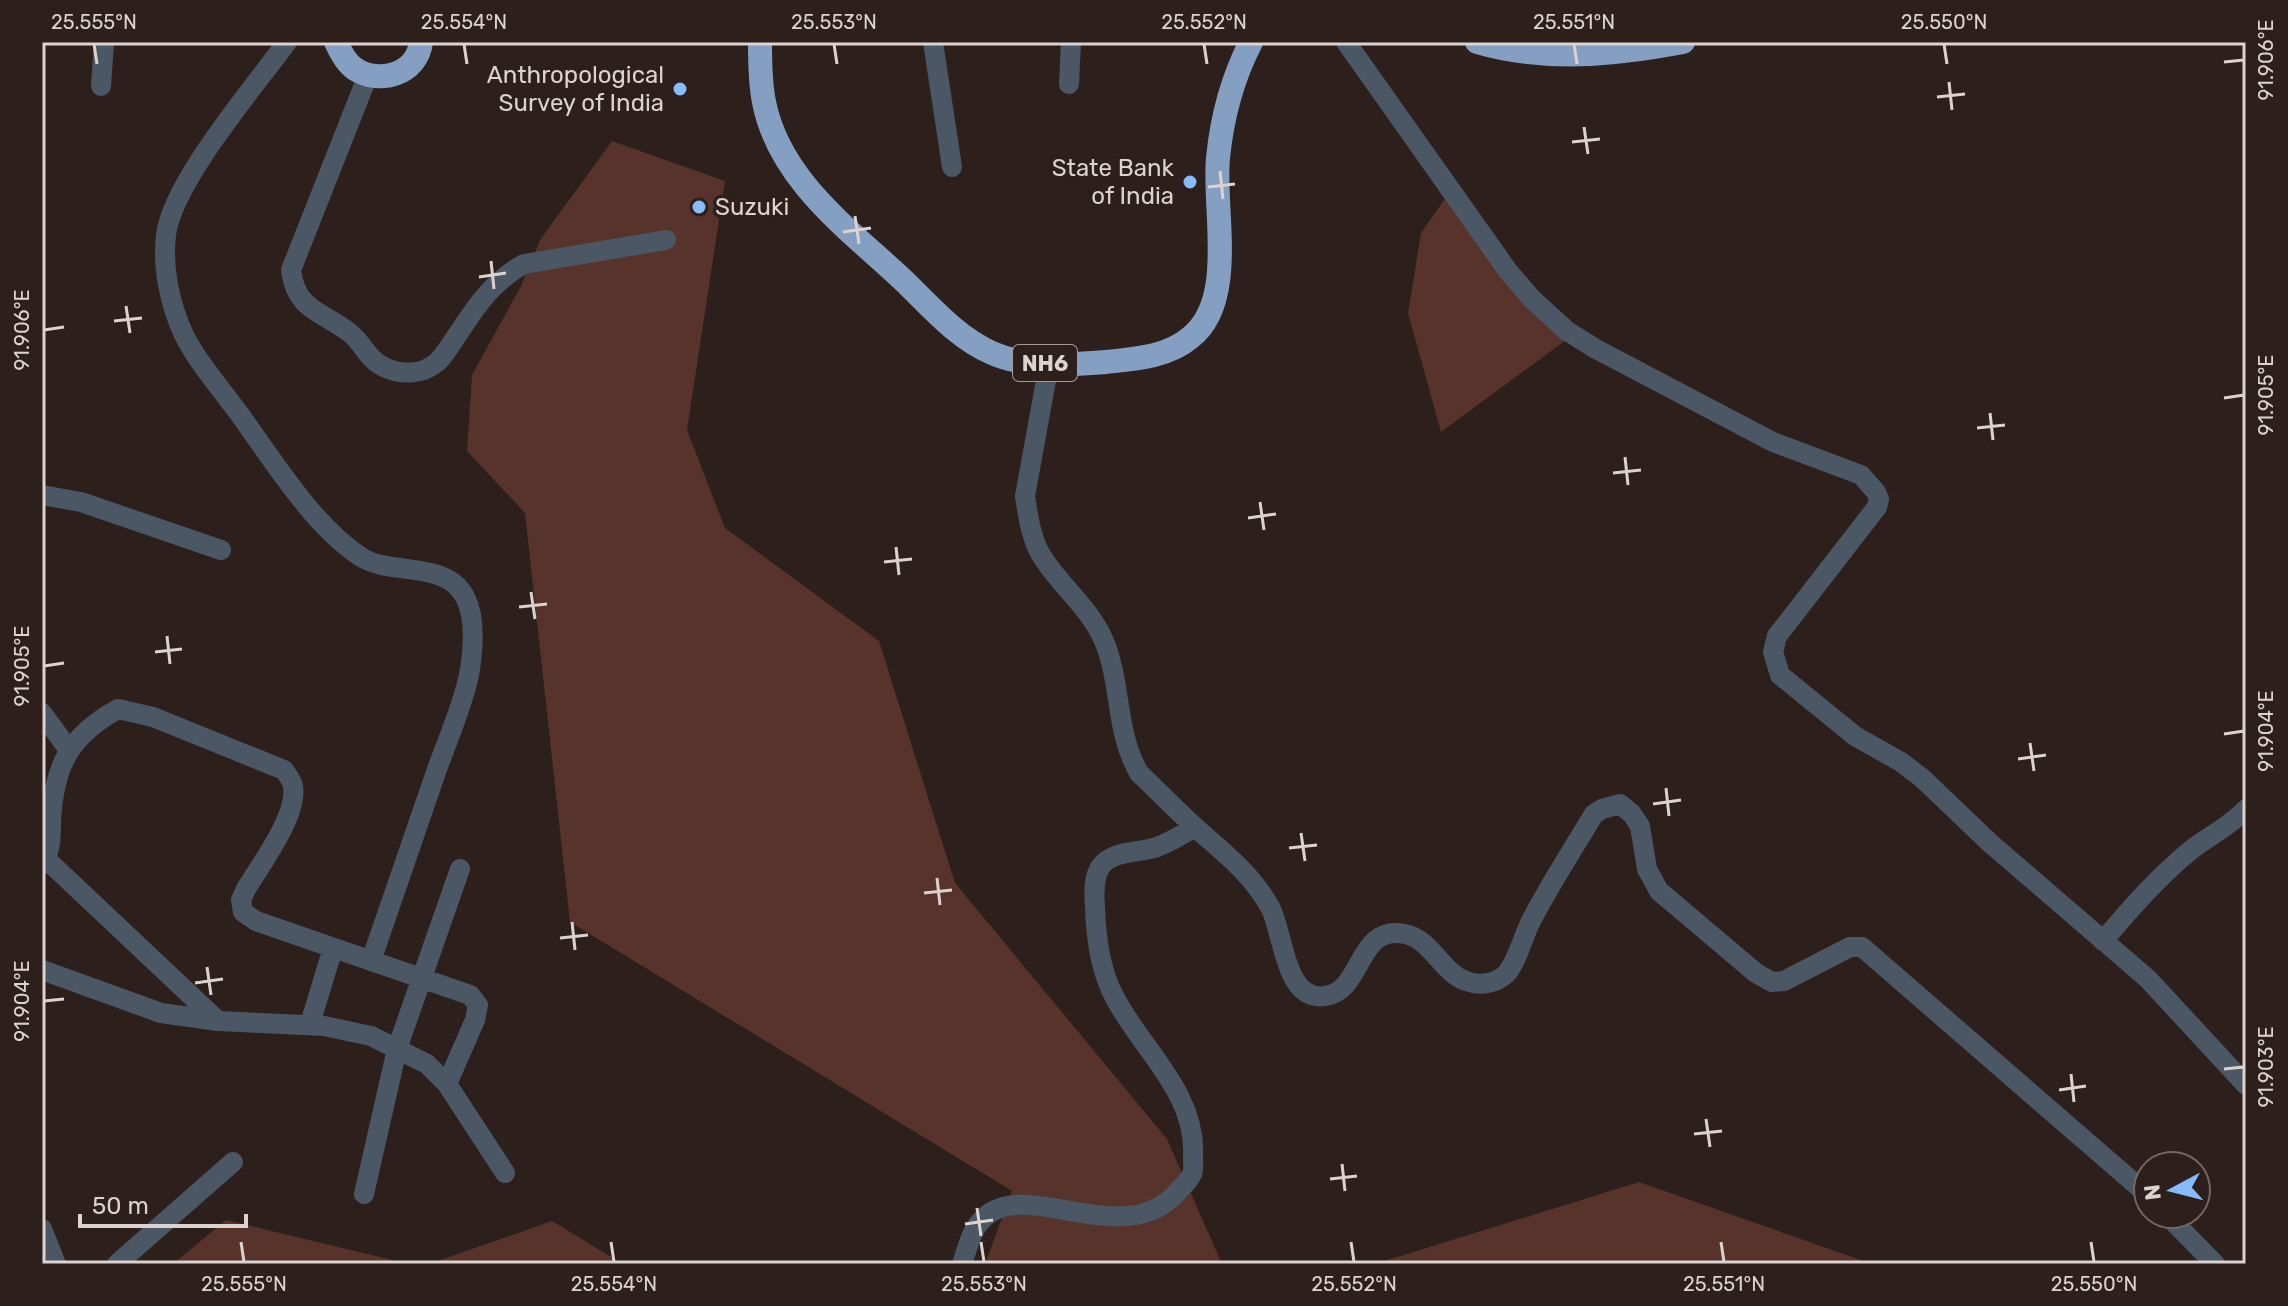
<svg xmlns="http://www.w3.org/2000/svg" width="2288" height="1306" viewBox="0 0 2288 1306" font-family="Rubik,sans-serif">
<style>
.green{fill:#57332b}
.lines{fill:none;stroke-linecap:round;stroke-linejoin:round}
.minor{stroke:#4c5765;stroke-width:20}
.highway{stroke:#849fc1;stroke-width:24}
.ticks{fill:none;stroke:#dcd2d0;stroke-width:3}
.poi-dot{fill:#87bbfc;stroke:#2d1f1c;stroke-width:3}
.labels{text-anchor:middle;stroke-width:7;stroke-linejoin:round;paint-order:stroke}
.shield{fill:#2d1f1c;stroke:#a89c9a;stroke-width:2}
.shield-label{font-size:22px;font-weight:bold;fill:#dcd2d0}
.poi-label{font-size:24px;fill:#dcd2d0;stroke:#2d1f1c;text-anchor:end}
.neatline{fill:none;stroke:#dcd2d0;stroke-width:3}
.ticks-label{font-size:20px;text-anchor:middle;fill:#dcd2d0}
</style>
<rect width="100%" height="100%" fill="#2d1f1c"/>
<path class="green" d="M 612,141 L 725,181 L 687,430 L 725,528 L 879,641 L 955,883 L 1167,1139 L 1222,1264 L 985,1264 L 1012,1191 L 570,922 L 525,513 L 467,451 L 472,375 L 521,286 L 540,240 Z
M 1449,193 L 1566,340 L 1441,432 L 1408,313 L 1421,233 Z
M 1639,1182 L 1872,1264 L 1375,1264 Z
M 226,1220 L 409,1264 L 173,1264 Z
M 552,1221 L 623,1264 L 429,1264 Z"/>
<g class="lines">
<path class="minor" d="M 287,42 C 254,87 172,183 166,235 C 162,268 170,305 184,335 C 199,365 224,392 243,419 C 276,465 314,526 361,557 C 391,576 446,560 465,597 C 476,618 473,652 469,675 C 462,708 447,741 436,772 C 414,835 393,898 371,961
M 933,42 L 952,167
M 1346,42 L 1508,271 L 1532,299 L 1567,331 L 1596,349 L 1773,442 L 1861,475 L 1876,492 L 1879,499 L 1877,507 L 1777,636 L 1773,652 L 1780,675 L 1855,736 L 1901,762 L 1922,778 L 1990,843 L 2148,979 L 2246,1085
M 368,75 L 291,270 C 296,311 322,311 350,333 C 363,343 368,360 384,367 C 400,375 422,375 436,363 C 445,356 451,343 458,334 C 476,306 494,280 524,264 L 666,240
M 1069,84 L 1071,42
M 101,86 L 104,42
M 1049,364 L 1025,496 C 1028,517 1032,544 1045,561 C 1064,589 1091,610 1104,641 C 1122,684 1115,732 1139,773 C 1158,791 1176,810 1196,828 C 1224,853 1251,873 1270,907 C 1284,933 1284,1002 1325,996 C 1364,991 1356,924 1405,934 C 1431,939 1442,973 1466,981 C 1479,986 1496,984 1506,974 C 1517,963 1524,933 1532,919 C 1551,883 1573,849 1594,814 L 1602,809 L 1620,804 L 1632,814 L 1640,826 L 1647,869 L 1659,891 L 1756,973 L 1772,982 L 1784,981 L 1850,947 L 1862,947 L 2148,1195
M 42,495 L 81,502 L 221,550
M 42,713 L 69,750
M 46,859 L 218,1021
M 42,864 C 51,852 51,836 51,821 C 54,766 69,736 118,709 L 153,717 L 284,770 C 287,775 292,780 293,786 C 298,815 261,864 246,889 L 241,900 L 243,912 L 256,921 L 470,995 L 478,1005 L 475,1020 L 447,1084
M 2103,941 C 2130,909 2158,877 2191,850 C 2209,836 2230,826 2246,809
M 42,970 L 161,1013 L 218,1021 L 324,1026 L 371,1036 L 427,1064 L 447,1084 L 505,1173
M 310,1024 L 333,948
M 364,1194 L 397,1049 L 460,869
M 2166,1214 L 2215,1264
M 42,1229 L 56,1264
M 117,1264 L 233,1162
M 962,1264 C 968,1247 971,1228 986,1216 C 1030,1178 1128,1254 1180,1189 C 1184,1185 1190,1179 1192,1174 C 1194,1170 1193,1162 1193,1156 C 1197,1093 1140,1048 1114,996 C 1100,970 1096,937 1095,908 C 1094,895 1093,877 1101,866 C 1113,850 1140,853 1157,847 C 1171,842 1182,835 1195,827"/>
<path class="highway" d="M 336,42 C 340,51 346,63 355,69 C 380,85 417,74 421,42
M 760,42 C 760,62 760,83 764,102 C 779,180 850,230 903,280 C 930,306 957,338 992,353 C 1025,368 1070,365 1106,362 C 1135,359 1168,357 1191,337 C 1237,300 1213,210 1218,158 C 1222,117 1232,79 1251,42
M 1477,42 C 1546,62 1614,55 1683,42"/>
</g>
<path class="ticks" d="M 94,44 L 97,64M 464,44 L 467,64M 834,44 L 837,64M 1204,44 L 1207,64M 1574,44 L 1577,64M 1944,44 L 1947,64M 2224,62 L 2244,60M 1949,82 L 1952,110M 1937,97 L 1965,94M 1584,127 L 1588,154M 1572,142 L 1600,139M 1220,171 L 1223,199M 1208,187 L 1235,184M 855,216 L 859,244M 843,232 L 871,228M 491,261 L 494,289M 479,277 L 506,273M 126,306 L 130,333M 114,321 L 142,318M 44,330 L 64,327M 2224,398 L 2244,395M 1990,413 L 1993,440M 1977,428 L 2005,425M 1625,457 L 1628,485M 1613,473 L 1641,470M 1260,502 L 1264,530M 1248,518 L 1276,514M 896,547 L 899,575M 884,562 L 912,559M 531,592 L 535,619M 519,607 L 547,604M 167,636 L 170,664M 155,652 L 182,649M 44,666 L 64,663M 2224,734 L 2244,731M 2030,743 L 2034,771M 2018,759 L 2046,755M 1666,788 L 1669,816M 1653,804 L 1681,800M 1301,833 L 1305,861M 1289,848 L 1317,845M 937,878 L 940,905M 924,893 L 952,890M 572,922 L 575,950M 560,938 L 588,935M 207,967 L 211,995M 195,983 L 223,979M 44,1001 L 64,999M 2224,1069 L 2244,1067M 2071,1074 L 2074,1102M 2059,1090 L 2086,1086M 1706,1119 L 1710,1147M 1694,1134 L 1722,1131M 1342,1164 L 1345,1191M 1330,1179 L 1357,1176M 977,1208 L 981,1236M 965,1224 L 993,1220M 241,1242 L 244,1262M 611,1242 L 614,1262M 981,1242 L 984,1262M 1351,1242 L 1354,1262M 1721,1242 L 1724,1262M 2091,1242 L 2094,1262"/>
<g class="poi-dot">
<circle cx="680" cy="89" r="8"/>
<circle cx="1190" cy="182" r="8"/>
<circle cx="699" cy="207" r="8"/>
</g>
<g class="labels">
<rect class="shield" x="1013" y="345" width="64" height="36" rx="6"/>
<g class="shield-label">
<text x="1045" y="371">NH6</text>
</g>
<g class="poi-label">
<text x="664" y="83">Anthropological<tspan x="664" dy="28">Survey of India</tspan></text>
<text x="1174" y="176">State Bank<tspan x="1174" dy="28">of India</tspan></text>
<text x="715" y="215" text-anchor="start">Suzuki</text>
</g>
</g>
<rect width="2288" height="1306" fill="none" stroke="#2d1f1c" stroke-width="88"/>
<g transform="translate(2172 1190) rotate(263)"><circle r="38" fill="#2d1f1c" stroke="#736764" stroke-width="2"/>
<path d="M0-6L14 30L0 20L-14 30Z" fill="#87bbfc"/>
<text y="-12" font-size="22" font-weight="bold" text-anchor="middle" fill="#dcd2d0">N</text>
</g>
<path d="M80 1214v12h166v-12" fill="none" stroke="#dcd2d0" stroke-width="4"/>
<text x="92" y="1214" font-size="24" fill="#dcd2d0" stroke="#2d1f1c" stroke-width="6" paint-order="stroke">50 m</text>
<rect x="44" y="44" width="2200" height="1218" class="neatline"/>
<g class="ticks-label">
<text x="94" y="29">25.555°N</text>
<text x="464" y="29">25.554°N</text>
<text x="834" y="29">25.553°N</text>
<text x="1204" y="29">25.552°N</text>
<text x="1574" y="29">25.551°N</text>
<text x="1944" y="29">25.550°N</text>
<text transform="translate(2266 60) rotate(-90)" y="7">91.906°E</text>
<text transform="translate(22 330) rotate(-90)" y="7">91.906°E</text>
<text transform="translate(2266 395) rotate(-90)" y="7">91.905°E</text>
<text transform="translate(22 666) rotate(-90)" y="7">91.905°E</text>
<text transform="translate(2266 731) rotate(-90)" y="7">91.904°E</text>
<text transform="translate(22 1001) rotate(-90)" y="7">91.904°E</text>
<text transform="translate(2266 1067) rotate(-90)" y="7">91.903°E</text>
<text x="244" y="1291">25.555°N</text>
<text x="614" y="1291">25.554°N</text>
<text x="984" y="1291">25.553°N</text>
<text x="1354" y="1291">25.552°N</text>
<text x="1724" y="1291">25.551°N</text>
<text x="2094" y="1291">25.550°N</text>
</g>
</svg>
